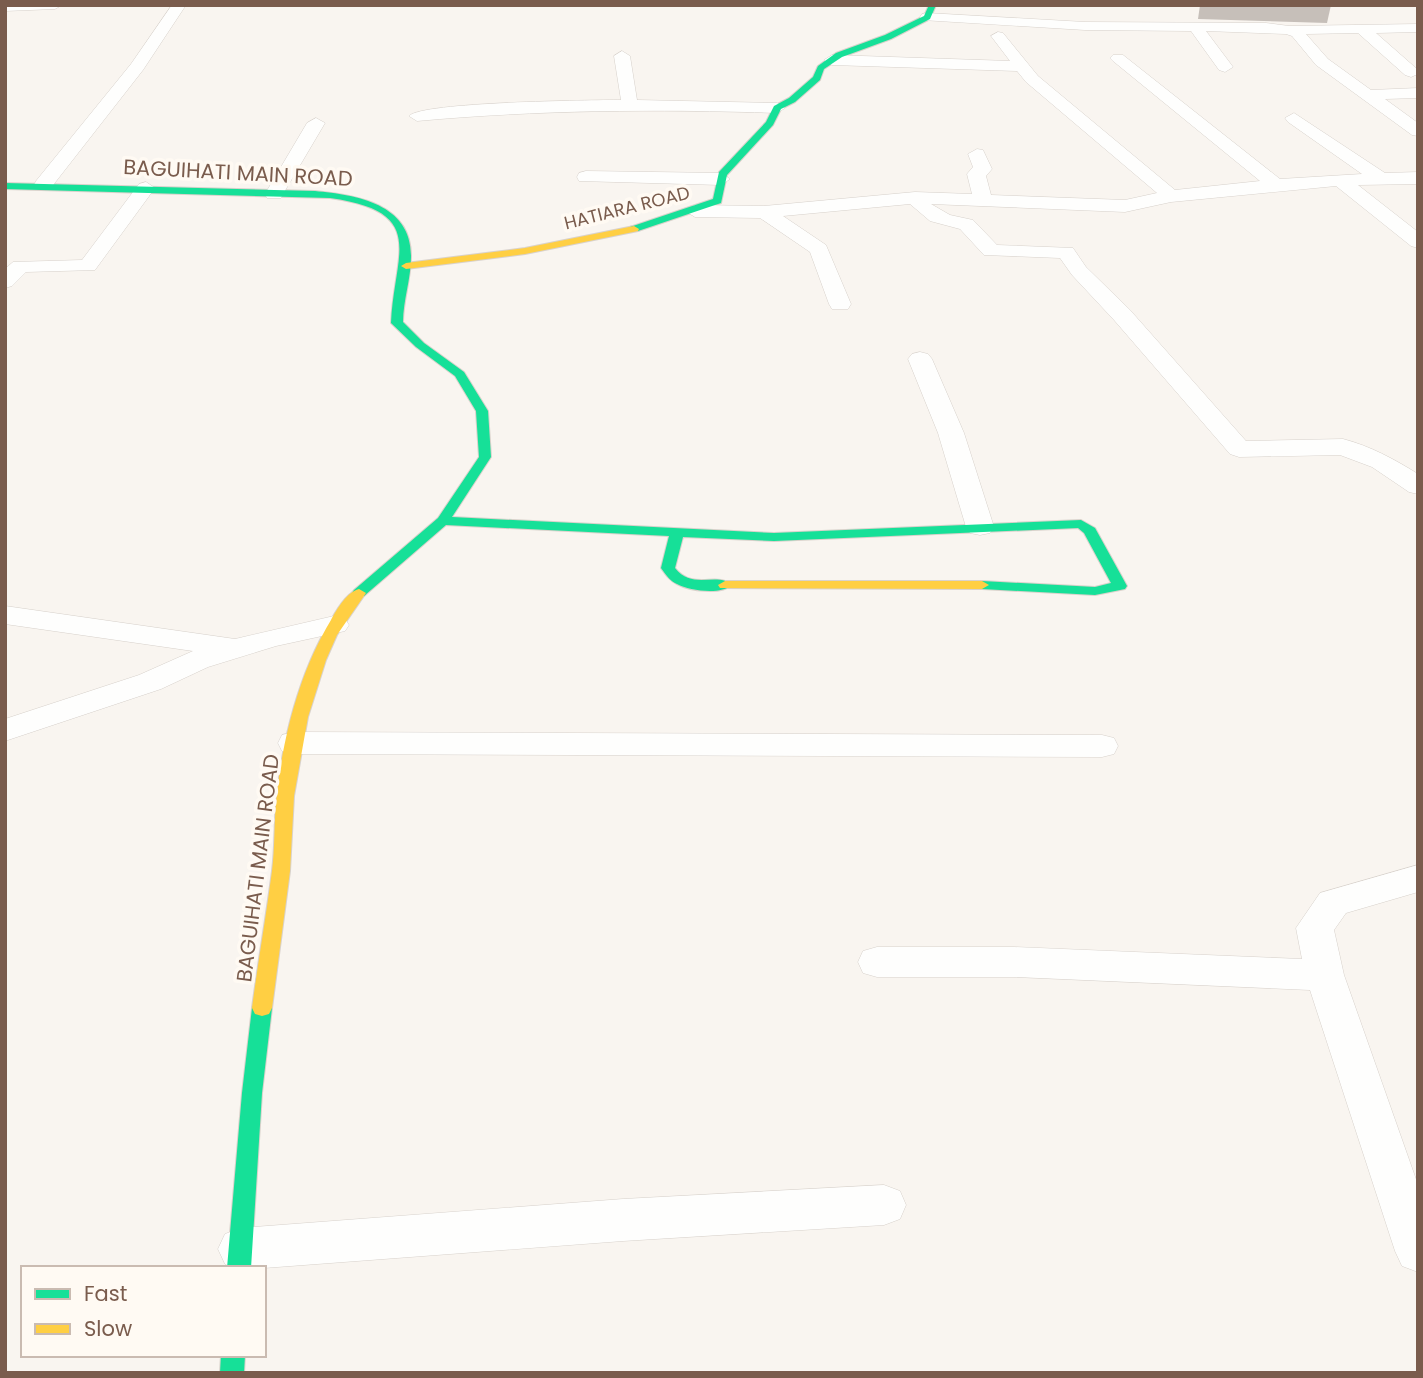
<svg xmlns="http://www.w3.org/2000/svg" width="1423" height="1378" viewBox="0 0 1423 1378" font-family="Poppins,sans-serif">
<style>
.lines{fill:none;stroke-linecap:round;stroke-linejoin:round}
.street-casing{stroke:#d7d1cb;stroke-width:1}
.fast-casing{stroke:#d9d2cb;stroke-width:2}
.slow-casing{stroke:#d9d2cb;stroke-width:2}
.street{fill:#fefefd;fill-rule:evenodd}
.fast{fill:#16e098;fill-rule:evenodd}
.slow{fill:#ffcf43;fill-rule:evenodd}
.wall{fill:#c6bfb9}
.labels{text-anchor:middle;stroke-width:7;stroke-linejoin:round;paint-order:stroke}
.far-street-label{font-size:18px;fill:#7a5c4d;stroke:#fffaf3}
.street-label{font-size:21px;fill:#7a5c4d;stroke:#fffaf3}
</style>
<rect width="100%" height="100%" fill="#f9f5f0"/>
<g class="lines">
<defs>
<path id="street" d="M 5,5 L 62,5 L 55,9 L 5,11 Z
M 172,5 L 186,5 L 143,70 L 50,189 L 36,189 L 34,185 L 36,181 L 131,64 Z
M 927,13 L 1085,22 L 1266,23 L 1289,26 L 1418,24 L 1418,32 L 1376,33 L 1417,69 L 1418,74 L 1411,77 L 1405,75 L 1358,33 L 1306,34 L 1328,59 L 1371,90 L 1418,88 L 1418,98 L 1385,99 L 1418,123 L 1418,136 L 1412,135 L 1316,65 L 1292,36 L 1286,34 L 1206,31 L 1233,67 L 1225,72 L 1219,70 L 1191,31 L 1085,30 L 922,20 L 920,17 L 922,14 Z
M 998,32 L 1003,33 L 1038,76 L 1175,190 L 1260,181 L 1113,61 L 1110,58 L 1113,55 L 1123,55 L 1280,179 L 1362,174 L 1288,122 L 1285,118 L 1294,113 L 1385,173 L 1418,172 L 1418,184 L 1358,185 L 1418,232 L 1418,248 L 1411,246 L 1336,186 L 1171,202 L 1125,212 L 931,204 L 950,215 L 973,220 L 997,245 L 1073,248 L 1086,267 L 1130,310 L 1246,441 L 1343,439 C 1370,446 1394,459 1418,474 L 1418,494 L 1409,492 L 1372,467 L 1340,455 L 1239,457 L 1230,454 L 1114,320 L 1072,275 L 1060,258 L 984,255 L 960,229 L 930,221 L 910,204 L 783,216 L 826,245 L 851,304 L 848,309 L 832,309 L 829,304 L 810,252 L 760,218 L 695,217 L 685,211 L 695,205 L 764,206 L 915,192 L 972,194 L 967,174 L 973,167 L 968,154 L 977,149 L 983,150 L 992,169 L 986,176 L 991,195 L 1125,200 L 1157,193 L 1026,82 L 1017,71 L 832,65 L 824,60 L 832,55 L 1010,61 L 991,36 Z
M 622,51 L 630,56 L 637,100 L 777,103 L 785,108 L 777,113 C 657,109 537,110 417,121 L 409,116 C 422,102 591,100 621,100 L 614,56 Z
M 316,118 L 325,123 L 283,194 L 281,198 L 267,198 L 265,194 L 307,123 Z
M 586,171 L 721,173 L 730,179 L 721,185 L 579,181 L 577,177 L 579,173 Z
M 146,182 L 155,188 L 95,270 L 26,272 L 12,286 L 5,288 L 5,269 L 13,262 L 82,260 L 139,184 Z
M 920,352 L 928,354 L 932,359 L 964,433 L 994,527 L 990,533 L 980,535 L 970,533 L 966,527 L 938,433 L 908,359 L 912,354 Z
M 5,606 L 235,639 L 334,616 L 345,619 L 349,625 L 345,631 L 276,646 L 208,667 L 161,689 L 5,741 L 5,719 L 139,675 L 193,651 L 5,624 Z
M 294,732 L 1102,735 L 1114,738 L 1118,746 L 1114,754 L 1102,757 L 294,754 L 282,751 L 278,743 L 282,735 Z
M 1418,865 L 1418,892 L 1346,913 L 1334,930 L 1344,975 L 1418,1185 L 1418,1272 L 1402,1266 L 1395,1251 L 1310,990 L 1014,977 L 877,977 L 863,973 L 858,962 L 863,951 L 877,947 L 1014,947 L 1302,959 L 1296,928 L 1320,893 Z
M 884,1185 L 900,1191 L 906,1205 L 900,1219 L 884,1225 L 623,1241 L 264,1268 L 234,1268 L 225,1264 L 218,1249 L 225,1234 L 241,1228 L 623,1199 Z"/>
<path id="fast" d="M 929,5 L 936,5 L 930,19 L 891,39 L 842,57 L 824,69 L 820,80 L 795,102 L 781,109 L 773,125 L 727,175 L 721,203 L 638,231 L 630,231 L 630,227 L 713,199 L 719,172 L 766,122 L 774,106 L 789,98 L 813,77 L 818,66 L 836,53 L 885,35 L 924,16 Z
M 5,183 L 315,191 C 357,195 412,204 411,257 C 411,279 403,300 403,322 L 424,343 L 464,372 L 488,411 L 491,457 L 452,517 L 774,533 L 1081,520 L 1095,528 L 1127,586 L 1125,589 L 1095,595 L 982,589 L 975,585 L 982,581 L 1095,587 L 1111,583 L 1084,533 L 1078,528 L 774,541 L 683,537 L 675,568 C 693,591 717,571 732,585 C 721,595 690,591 677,584 C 670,581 666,575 661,568 L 669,536 L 446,525 L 364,596 L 354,596 L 352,593 L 354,590 L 438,518 L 479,457 L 476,411 L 455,376 L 416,347 L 391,323 C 394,253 429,212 330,198 L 5,189 Z
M 262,1000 L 269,1002 L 272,1008 L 262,1093 L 251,1268 L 227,1268 L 242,1093 L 252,1008 L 255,1002 Z
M 221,1355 L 245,1355 L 244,1373 L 220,1373 Z"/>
<path id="slow" d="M 634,226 L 639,229 L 638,231 L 525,254 L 406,269 L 401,266 L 406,263 L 525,248 Z
M 725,581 L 982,581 L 989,585 L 982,589 L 720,588 L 718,585 Z
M 359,589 L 366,593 L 337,635 L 326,660 L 308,717 L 294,796 L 290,871 L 272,1008 L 269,1014 L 262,1016 L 255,1014 L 252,1008 C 258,962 266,917 272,871 C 275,848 274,825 276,802 C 282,740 299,673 331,620 C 337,609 347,592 359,589 Z"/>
</defs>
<use href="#street" class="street-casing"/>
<use href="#fast" class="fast-casing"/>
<use href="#slow" class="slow-casing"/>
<use href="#street" class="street"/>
<use href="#fast" class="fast"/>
<use href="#slow" class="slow"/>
</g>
<path class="wall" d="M 1200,5 L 1331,5 L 1327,23 L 1198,19 Z"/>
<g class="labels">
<g class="far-street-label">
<text transform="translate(627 208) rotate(-14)" y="6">HATIARA ROAD</text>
</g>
<g class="street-label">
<text transform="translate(238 173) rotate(3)" y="7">BAGUIHATI MAIN ROAD</text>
<text transform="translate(258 868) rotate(-83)" y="7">BAGUIHATI MAIN ROAD</text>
</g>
</g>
<rect width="1423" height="1378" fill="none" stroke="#7a5c4d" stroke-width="14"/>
<rect x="21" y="1266" width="245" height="91" fill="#fffaf3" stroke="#cabbb1" stroke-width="2"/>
<rect x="35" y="1289" width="35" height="10" fill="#16e098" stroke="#cabbb1" stroke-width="2"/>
<text x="84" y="1301" font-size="21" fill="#7a5c4d">Fast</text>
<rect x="35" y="1324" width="35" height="10" fill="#ffcf43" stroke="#cabbb1" stroke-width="2"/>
<text x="84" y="1336" font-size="21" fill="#7a5c4d">Slow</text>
</svg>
